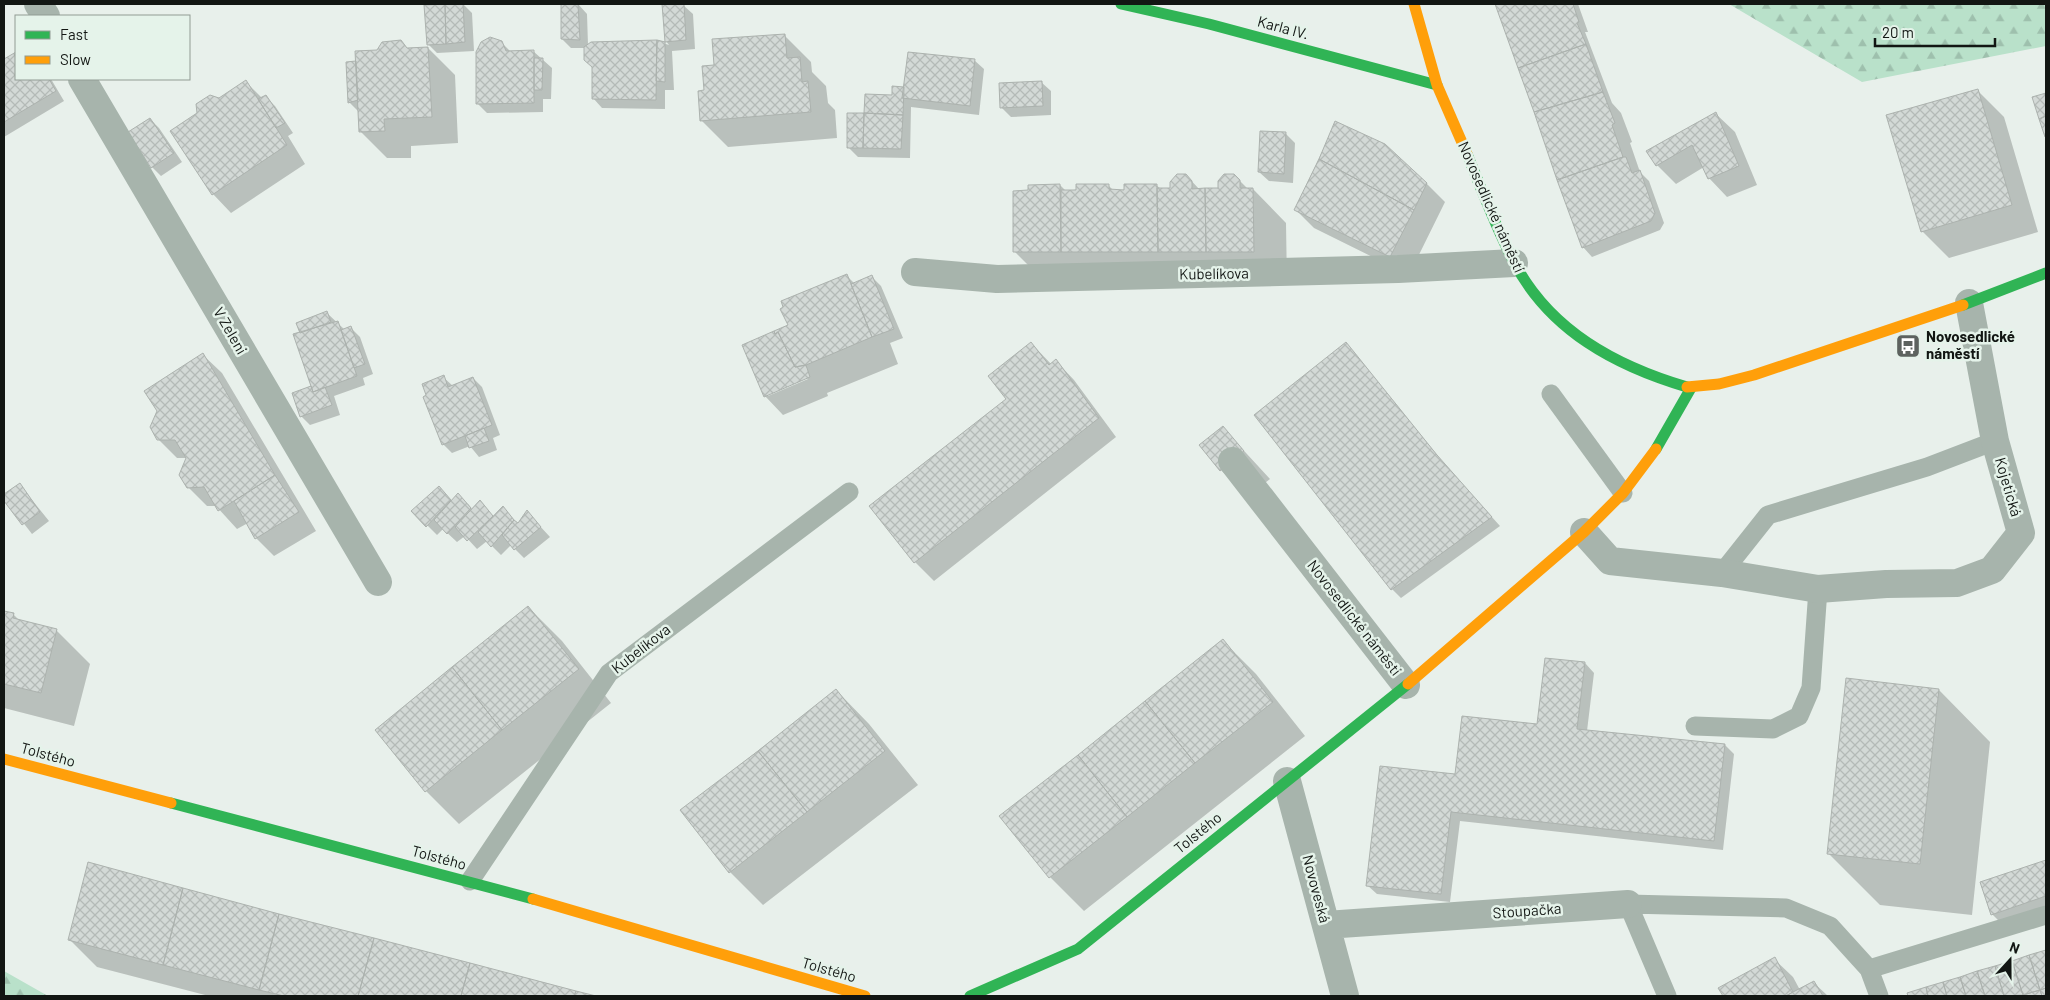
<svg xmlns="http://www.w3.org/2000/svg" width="2050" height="1000" viewBox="0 0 2050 1000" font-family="Barlow,sans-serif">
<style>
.forest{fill:url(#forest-firs)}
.shadow{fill:#0003;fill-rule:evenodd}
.building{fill:url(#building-cross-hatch);stroke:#acb2ae}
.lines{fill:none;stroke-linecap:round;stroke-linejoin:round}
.lane{stroke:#a7b4ac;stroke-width:19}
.street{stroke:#a7b4ac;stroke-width:28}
.fast{stroke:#30b455;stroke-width:11}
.slow{stroke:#ff9f0a;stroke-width:11}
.labels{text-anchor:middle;stroke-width:5;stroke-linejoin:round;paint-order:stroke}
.street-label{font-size:15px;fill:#121613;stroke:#e5f3ea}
.poi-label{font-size:15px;font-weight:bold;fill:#121613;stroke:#e5f3ea;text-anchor:start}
</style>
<defs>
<pattern id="forest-firs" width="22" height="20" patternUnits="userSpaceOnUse" patternTransform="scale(1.25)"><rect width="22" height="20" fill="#b9e1ca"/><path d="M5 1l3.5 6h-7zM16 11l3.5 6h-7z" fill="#9ec0ad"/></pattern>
<pattern id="building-cross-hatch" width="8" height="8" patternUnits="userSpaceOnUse" patternTransform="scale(1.25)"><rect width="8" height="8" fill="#d3d9d6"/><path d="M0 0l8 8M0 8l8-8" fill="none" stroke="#b4bab7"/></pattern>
</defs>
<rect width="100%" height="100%" fill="#e8f0eb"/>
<path class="forest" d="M 1729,4 L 2046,4 L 2046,46 L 1862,82 Z
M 4,971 L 48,996 L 4,996 Z"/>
<path class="shadow" d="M 463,4 L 472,13 L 474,51 L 437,53 L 428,44 Z
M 562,4 L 578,4 L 587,14 L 588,45 L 657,41 L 669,45 L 666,41 L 683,5 L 693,14 L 695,49 L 672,51 L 674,90 L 665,90 L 665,109 L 602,108 L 593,98 L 594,68 L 585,48 L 571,48 L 562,39 Z
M 1496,4 L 1578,4 L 1588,32 L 1585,32 L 1612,103 L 1621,113 L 1632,142 L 1630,143 L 1640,172 L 1649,181 L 1664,223 L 1660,230 L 1592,257 L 1583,247 Z
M 784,35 L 811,62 L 812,72 L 826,86 L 828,103 L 835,110 L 837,138 L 728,147 L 701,120 L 705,91 Z
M 501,42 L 511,52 L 533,51 L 552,68 L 551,99 L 543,99 L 543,112 L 487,113 L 477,103 Z
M 428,48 L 455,75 L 458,143 L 411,146 L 411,158 L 387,158 L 361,132 L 358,111 L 349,102 L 408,49 Z
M 16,53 L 16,79 L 51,79 L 64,101 L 4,137 L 4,60 Z
M 974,60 L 984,69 L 979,115 L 911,107 L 910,158 L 858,157 L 848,147 L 865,114 L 905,88 Z
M 246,82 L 262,98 L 265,96 L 275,106 L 293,133 L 288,136 L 305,164 L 231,213 L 213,194 L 219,100 Z
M 1041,82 L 1051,91 L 1051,115 L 1011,117 L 1001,107 Z
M 1977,90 L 2004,117 L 2038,232 L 1949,258 L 1922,231 Z
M 1716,114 L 1735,132 L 1757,185 L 1727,197 L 1709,178 L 1704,167 L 1676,184 L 1657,165 Z
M 150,119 L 159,128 L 182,162 L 161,176 L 152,167 Z
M 1336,122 L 1426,183 L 1445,202 L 1409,275 L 1314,228 L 1295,209 Z
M 1286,134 L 1295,143 L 1293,183 L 1269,181 L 1259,172 Z
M 1186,175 L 1200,190 L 1220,189 L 1234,175 L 1248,189 L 1253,189 L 1286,223 L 1287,285 L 1048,285 L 1014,251 L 1030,192 L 1060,185 L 1066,191 L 1108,185 L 1114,191 L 1156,185 L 1161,189 L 1171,189 Z
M 846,275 L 855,284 L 872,277 L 881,286 L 903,338 L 890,343 L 898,364 L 827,393 L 828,396 L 783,415 L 765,396 L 789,326 ZM 806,377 L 808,379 L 768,396 L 767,394 Z
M 327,313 L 345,330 L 351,328 L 360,337 L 373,374 L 363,378 L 365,385 L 334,396 L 340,415 L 310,425 L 301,416 L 313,387 L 301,334 Z
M 1031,343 L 1051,364 L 1056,361 L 1074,380 L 1116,437 L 934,581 L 915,562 L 871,506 L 1008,399 Z
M 1346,343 L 1446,466 L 1500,526 L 1401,598 L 1392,589 Z
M 203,355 L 222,373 L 316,531 L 274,556 L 256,538 L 248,523 L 237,529 L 216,506 L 207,506 L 188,487 L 188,458 L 177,458 L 158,439 Z
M 443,377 L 453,386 L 473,378 L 482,387 L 500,435 L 493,438 L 497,450 L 479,457 L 470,446 L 452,453 L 443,444 L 428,396 Z
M 1223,428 L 1270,479 L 1247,497 L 1221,470 Z
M 20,485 L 49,521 L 32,534 L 4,498 L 4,496 Z
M 448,497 L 452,501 L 468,504 L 472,509 L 480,502 L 494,517 L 503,508 L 518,524 L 527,512 L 550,537 L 524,558 L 511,545 L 501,555 L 487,541 L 477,549 L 465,536 L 457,542 L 443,529 L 437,535 L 413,511 Z
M 528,607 L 562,641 L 611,703 L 459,824 L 426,791 Z
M 4,612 L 13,614 L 20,621 L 56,630 L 90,664 L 74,726 L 4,708 Z
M 1223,641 L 1256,674 L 1305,736 L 1084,911 L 1050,877 L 1001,816 Z
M 1585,663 L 1594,673 L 1587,731 L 1725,745 L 1734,754 L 1723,850 L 1460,821 L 1450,902 L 1377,894 L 1367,885 L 1456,776 L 1538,725 Z
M 836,690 L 869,724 L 918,785 L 763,905 L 730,872 L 682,810 Z
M 1939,690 L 1990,742 L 1972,915 L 1880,905 L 1828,853 Z
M 2046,861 L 2046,908 L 2001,923 L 1992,914 L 1981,882 Z
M 278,915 L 591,996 L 209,996 L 97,967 L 70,940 Z
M 2046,951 L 2046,996 L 1910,996 L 1909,994 Z
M 1774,959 L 1793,977 L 1800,990 L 1814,983 L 1828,996 L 1724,996 L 1720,988 Z"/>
<path class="building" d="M 445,4 L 446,44 L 427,45 L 424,5 Z
M 445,4 L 463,4 L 465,42 L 446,44 Z
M 561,4 L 578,4 L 580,40 L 561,39 Z
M 662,4 L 684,4 L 686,40 L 665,42 Z
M 1495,4 L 1573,4 L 1579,22 L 1577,23 L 1586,44 L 1518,68 Z
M 785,34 L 787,58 L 800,57 L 802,82 L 808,81 L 811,112 L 700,121 L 698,91 L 704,90 L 702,66 L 714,65 L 712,39 Z
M 490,37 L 502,41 L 506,51 L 534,50 L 534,103 L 476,104 L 476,52 L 481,42 Z
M 401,40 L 407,48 L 428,47 L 432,117 L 384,119 L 385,131 L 359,132 L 355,51 L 377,50 L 382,42 Z
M 657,40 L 665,42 L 665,82 L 656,81 Z
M 657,40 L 656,100 L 592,99 L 592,67 L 584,60 L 584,47 L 591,42 Z
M 1586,44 L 1603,92 L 1534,112 L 1518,68 Z
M 16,52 L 16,79 L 49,79 L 56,91 L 4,122 L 4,59 Z
M 908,52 L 975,59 L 970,106 L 902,98 Z
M 534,58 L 543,58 L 542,90 L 534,90 Z
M 356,61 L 358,100 L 348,103 L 346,62 Z
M 246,80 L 287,145 L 212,195 L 170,131 L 197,113 L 196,104 L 210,95 L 219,98 Z
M 1042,81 L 1043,106 L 1000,108 L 999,83 Z
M 892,86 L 904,87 L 903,115 L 864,113 L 865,94 L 892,95 Z
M 1978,89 L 2012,205 L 1921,232 L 1886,115 Z
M 1603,92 L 1615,123 L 1612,125 L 1623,157 L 1557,180 L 1534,112 Z
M 2046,93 L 2046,116 L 2039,119 L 2032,97 Z
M 266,95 L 285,123 L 276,128 L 258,99 Z
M 1716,112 L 1739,166 L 1708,179 L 1692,145 L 1656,166 L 1646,151 Z
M 847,113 L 864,113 L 863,148 L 847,148 Z
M 864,113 L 903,115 L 901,149 L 863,148 Z
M 2046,116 L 2046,136 L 2045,137 L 2039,119 Z
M 150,118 L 174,153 L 151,168 L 128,132 Z
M 1335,121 L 1385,144 L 1427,183 L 1414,210 L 1319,159 Z
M 1260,131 L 1286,132 L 1284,174 L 1258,172 Z
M 1623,157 L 1626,157 L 1632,173 L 1640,170 L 1655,213 L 1651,221 L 1582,248 L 1557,180 Z
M 1319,159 L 1414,210 L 1390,257 L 1294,210 Z
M 1177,174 L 1186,174 L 1192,181 L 1192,189 L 1205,188 L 1206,252 L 1158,252 L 1157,188 L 1170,188 L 1170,182 Z
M 1224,174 L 1234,174 L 1240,180 L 1240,188 L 1253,188 L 1254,252 L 1206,252 L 1205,188 L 1218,188 L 1218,181 Z
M 1060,184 L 1061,252 L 1013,252 L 1013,191 L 1028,190 L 1028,185 Z
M 1076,184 L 1109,184 L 1109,189 L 1124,190 L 1124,184 L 1157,184 L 1158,252 L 1061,252 L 1061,190 L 1076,190 Z
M 847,274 L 872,337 L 806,365 L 795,367 L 778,332 L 775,334 L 774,331 L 788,325 L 780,309 L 783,307 L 781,301 Z
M 872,275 L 894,329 L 872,337 L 851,284 Z
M 327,311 L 331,322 L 300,333 L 296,323 Z
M 338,321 L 357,376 L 313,392 L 293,334 Z
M 351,326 L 365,364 L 354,368 L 341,330 Z
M 774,331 L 775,334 L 778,332 L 795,367 L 806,365 L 810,377 L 764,397 L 742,345 Z
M 1031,342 L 1049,365 L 1056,359 L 1099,418 L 914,563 L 869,506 L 1006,399 L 988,376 Z
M 1346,342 L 1437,455 L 1492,517 L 1391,590 L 1254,415 Z
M 203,353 L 275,475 L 218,511 L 204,487 L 187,488 L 179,475 L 186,458 L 175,440 L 157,440 L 150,427 L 157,411 L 144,391 Z
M 444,375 L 448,387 L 473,377 L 492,425 L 442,445 L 423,397 L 426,395 L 422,384 Z
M 311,386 L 313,392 L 325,387 L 332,405 L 300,417 L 292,393 Z
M 1223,426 L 1244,451 L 1220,471 L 1199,445 Z
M 484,428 L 489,441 L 469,448 L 465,436 Z
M 275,475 L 299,512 L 255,539 L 234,501 Z
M 20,483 L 40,512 L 22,525 L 4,501 L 4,494 Z
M 439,486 L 451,500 L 426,527 L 411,511 Z
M 458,493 L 471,508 L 447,534 L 434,520 Z
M 480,500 L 493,516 L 467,541 L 455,527 Z
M 503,506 L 514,520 L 491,547 L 478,532 Z
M 527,510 L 541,527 L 514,550 L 502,535 L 514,520 L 518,523 Z
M 528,606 L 579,669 L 502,730 L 452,667 Z
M 4,611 L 14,613 L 13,618 L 57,629 L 41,693 L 4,684 Z
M 1223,639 L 1273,702 L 1195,763 L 1145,701 Z
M 1545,658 L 1585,662 L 1577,729 L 1725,744 L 1714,841 L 1451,812 L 1441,894 L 1366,886 L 1380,766 L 1455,774 L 1462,716 L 1537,724 Z
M 452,667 L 502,730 L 425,792 L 375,730 Z
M 1846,678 L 1939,689 L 1920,864 L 1827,854 Z
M 836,689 L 885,751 L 807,812 L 758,751 Z
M 1145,701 L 1195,763 L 1127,817 L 1078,755 Z
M 758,751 L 807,812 L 729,873 L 680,810 Z
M 1078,755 L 1127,817 L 1049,878 L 999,816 Z
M 2046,860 L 2046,896 L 1991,915 L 1980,882 Z
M 88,862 L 183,888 L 163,965 L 68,940 Z
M 183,888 L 279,914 L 259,990 L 163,965 Z
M 279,914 L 374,938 L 358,996 L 284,996 L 259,990 Z
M 374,938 L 470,963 L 461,996 L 358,996 Z
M 2046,950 L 2046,988 L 2040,990 L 2029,955 Z
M 2029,955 L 2040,990 L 2023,995 L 2012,961 Z
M 1775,957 L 1793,992 L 1786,996 L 1723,996 L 1718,988 Z
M 2012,961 L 2023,995 L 2004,996 L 1995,966 Z
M 470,963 L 576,991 L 574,996 L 461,996 Z
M 1995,966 L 2004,996 L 1985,996 L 1977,971 Z
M 1977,971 L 1985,996 L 1966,996 L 1960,977 Z
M 1960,977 L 1966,996 L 1947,996 L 1943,982 Z
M 1814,981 L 1823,996 L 1786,996 L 1793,992 Z
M 1943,982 L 1947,996 L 1928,996 L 1926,987 Z
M 1926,987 L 1928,996 L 1908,996 L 1907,993 Z
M 2046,988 L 2046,996 L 2042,996 L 2040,990 Z
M 2040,990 L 2042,996 L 2023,996 L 2023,995 Z
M 576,991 L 596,996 L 574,996 Z"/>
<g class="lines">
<path class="lane" d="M 1551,394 L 1623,493
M 1722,573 L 1768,515 L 1927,467 L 1995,441
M 1695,726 L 1773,729 L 1799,716 L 1811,688 L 1818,589
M 470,881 L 609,673 L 849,492
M 1869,969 L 2046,915
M 1667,996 L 1628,904 L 1786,908 L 1830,926 L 1869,969 L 1879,996"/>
<path class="street" d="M 38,4 L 46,16
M 82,79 L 378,582
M 915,272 L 997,279 L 1398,269 L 1514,263
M 1232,461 L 1406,685
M 1584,532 L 1610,561 L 1722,573 L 1818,589 L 1886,584 L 1957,583 L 1992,570 L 2021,533 L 1995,441 L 1969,303
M 1287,781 L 1345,996
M 1326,925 L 1628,904"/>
<path class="fast" d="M 1121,4 L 1209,24 L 1437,85
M 1467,154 C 1482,190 1496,228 1514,262 C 1550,331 1616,366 1687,387
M 1963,305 L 2046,273
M 1656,449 L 1691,388
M 171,803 L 533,899
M 970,996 L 1078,949 L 1408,684"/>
<path class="slow" d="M 1414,4 L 1437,85 L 1467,154
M 1687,387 L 1719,384 L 1754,375 L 1963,305
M 1408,684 L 1584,532 L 1623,493 L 1656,449
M 4,759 L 171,803
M 533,899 L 865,996"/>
</g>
<defs>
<symbol id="bus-square" viewBox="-11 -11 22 22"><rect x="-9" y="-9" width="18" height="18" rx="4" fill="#5d625f" stroke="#e5f3ea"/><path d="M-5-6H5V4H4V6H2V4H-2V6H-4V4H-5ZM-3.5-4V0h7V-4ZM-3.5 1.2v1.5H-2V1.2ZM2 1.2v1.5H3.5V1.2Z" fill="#fff"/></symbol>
</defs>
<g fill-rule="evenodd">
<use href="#bus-square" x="1894" y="332" width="28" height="28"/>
</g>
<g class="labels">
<g class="street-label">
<text transform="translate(1283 28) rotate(15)" y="5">Karla IV.</text>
<text transform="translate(1491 207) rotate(66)" y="5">Novosedlické náměstí</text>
<text transform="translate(1214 274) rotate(-1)" y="5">Kubelíkova</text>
<text transform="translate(230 331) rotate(60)" y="5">V Zeleni</text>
<text transform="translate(2008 487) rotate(74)" y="5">Kojetická</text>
<text transform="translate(1354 618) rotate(52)" y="5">Novosedlické náměstí</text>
<text transform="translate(641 649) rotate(-38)" y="5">Kubelíkova</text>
<text transform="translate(48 755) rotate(15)" y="5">Tolstého</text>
<text transform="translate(1198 833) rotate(-39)" y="5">Tolstého</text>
<text transform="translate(439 858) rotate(15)" y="5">Tolstého</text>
<text transform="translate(1316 889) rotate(75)" y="5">Novoveská</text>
<text transform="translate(1527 911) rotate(-4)" y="5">Stoupačka</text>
<text transform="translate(829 970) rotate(16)" y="5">Tolstého</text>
</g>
<g class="poi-label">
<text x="1926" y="342">Novosedlické<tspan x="1926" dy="17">náměstí</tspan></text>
</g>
</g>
<rect width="2050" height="1000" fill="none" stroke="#121613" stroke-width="10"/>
<rect x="15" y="15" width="175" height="65" fill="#e5f3ea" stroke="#919b94"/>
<rect x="25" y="31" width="25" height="8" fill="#30b455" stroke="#919b94"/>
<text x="60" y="40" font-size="15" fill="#121613">Fast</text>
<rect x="25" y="56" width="25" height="8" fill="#ff9f0a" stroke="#919b94"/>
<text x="60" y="65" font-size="15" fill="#121613">Slow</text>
<g transform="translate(2010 960) rotate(21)" stroke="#e5f3ea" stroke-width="4" paint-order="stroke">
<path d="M0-4L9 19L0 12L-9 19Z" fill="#121613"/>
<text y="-8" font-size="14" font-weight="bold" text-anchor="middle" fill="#121613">N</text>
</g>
<path d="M1875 38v8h120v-8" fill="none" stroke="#121613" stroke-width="2.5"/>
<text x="1882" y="38" font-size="15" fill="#121613" stroke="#e5f3ea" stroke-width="4" paint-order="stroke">20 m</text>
</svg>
